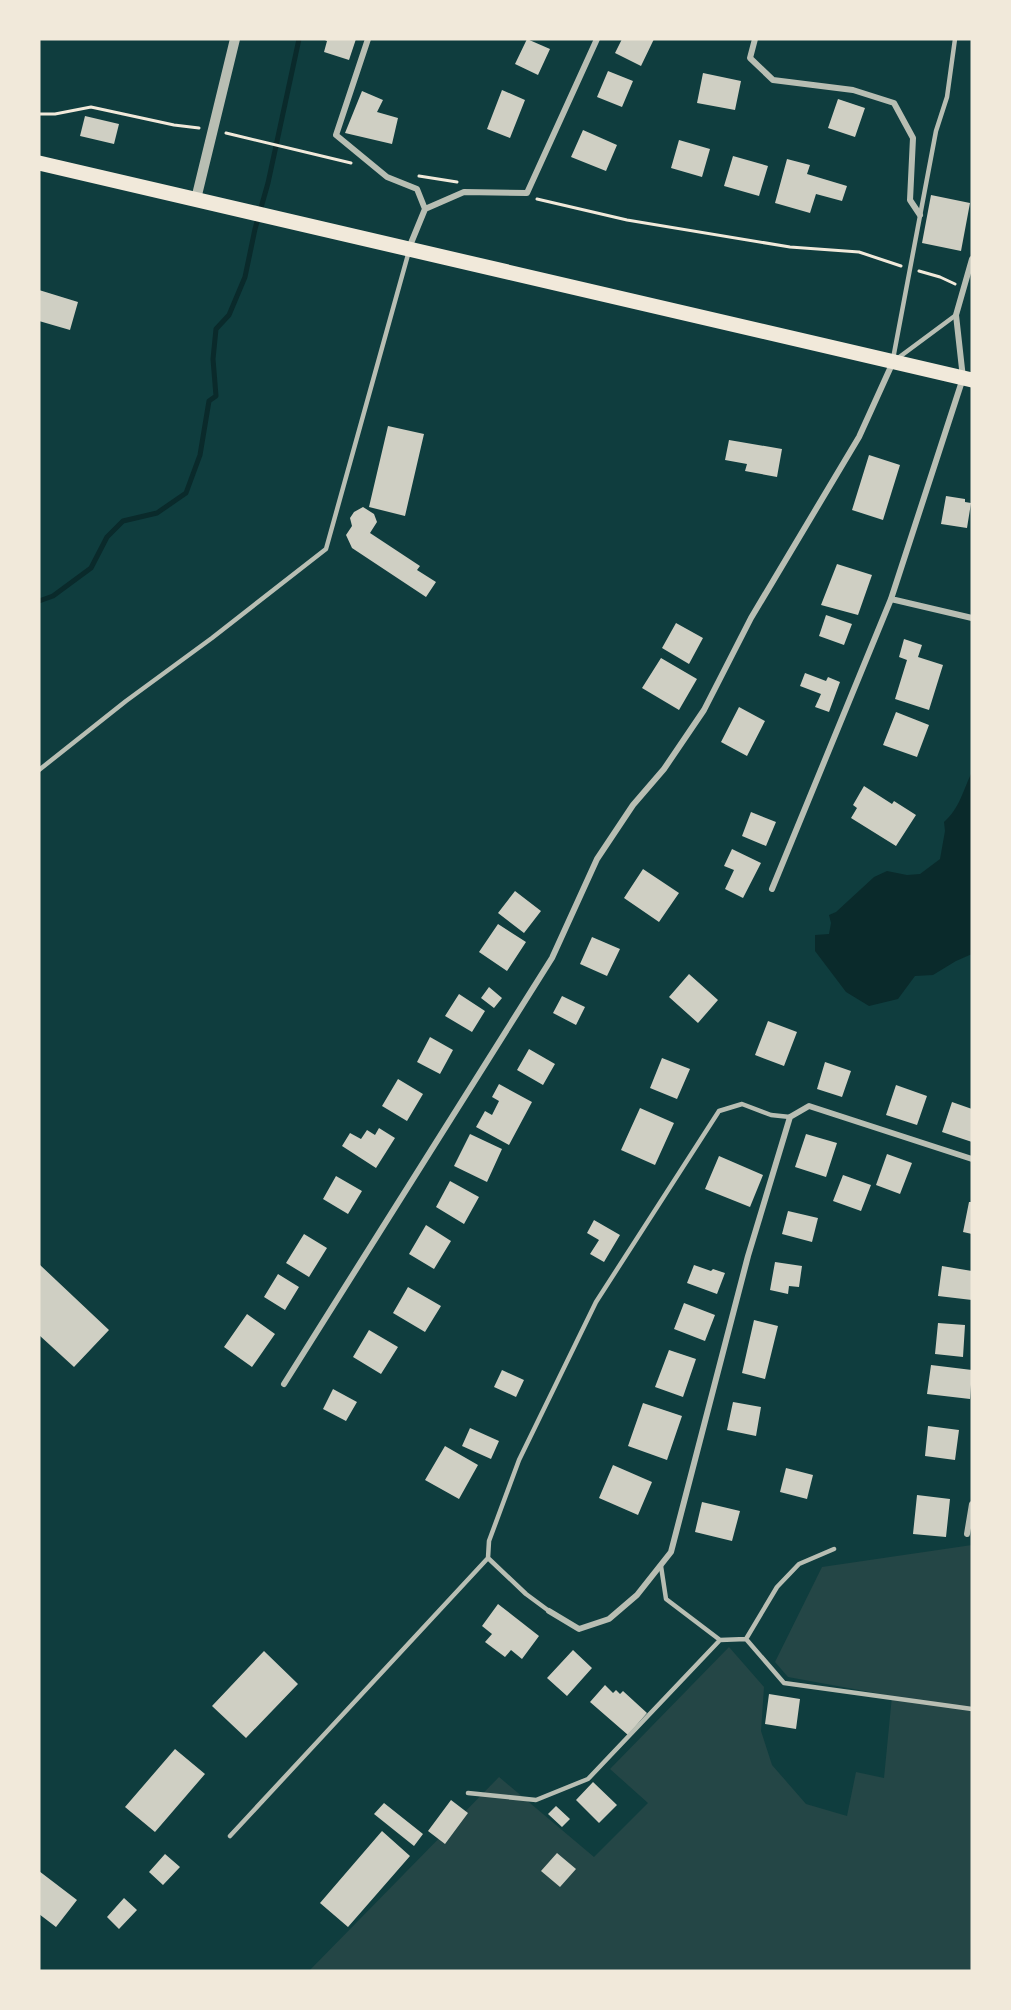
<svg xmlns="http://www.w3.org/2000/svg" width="1011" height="2010" viewBox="0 0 1011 2010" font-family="'PT Sans',sans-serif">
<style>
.green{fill:#244646}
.water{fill:#0a2a2b}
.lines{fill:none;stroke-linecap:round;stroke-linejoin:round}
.stream{stroke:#0a2a2b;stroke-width:5}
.building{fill:#cfcfc3}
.path{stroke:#f1e9da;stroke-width:3}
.service{stroke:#b8beb3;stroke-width:4.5}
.minor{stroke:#b8beb3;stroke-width:6}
.tertiary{stroke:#b8beb3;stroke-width:10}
.primary{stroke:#f1e9da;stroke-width:15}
</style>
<rect width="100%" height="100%" fill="#0f3d3e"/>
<path class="green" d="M 972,1545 L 972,1971 L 309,1971 L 499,1777 L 594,1857 L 648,1803 L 610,1769 L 729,1647 L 764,1687 L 761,1731 L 772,1765 L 806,1804 L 847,1816 L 856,1772 L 884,1778 L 892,1696 L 788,1677 L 775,1662 L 822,1567 Z"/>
<path class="water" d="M 972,772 L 972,954 L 956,961 L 933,975 L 915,976 L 898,999 L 869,1006 L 846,992 L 815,951 L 815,935 L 829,934 L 831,923 L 829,915 L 836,912 L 874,877 L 887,871 L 907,875 L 920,874 L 940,859 L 945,831 L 944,822 C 960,808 963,790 972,772 Z"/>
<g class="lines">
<path class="stream" d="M 39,601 L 53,596 L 91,568 L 107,537 L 123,521 L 157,513 L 186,493 L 200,455 L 209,401 L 216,396 L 213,359 L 216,329 L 229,315 L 245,277 L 255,229 L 268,183 L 299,39"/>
</g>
<path class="building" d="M 356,39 L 349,60 L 324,52 L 327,41 L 323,39 Z
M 527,39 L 550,49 L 538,75 L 515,64 Z
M 622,39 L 654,39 L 641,66 L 615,53 Z
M 608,71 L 633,81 L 622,107 L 597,97 Z
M 703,73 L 741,81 L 735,110 L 697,103 Z
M 502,90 L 525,100 L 510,138 L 487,129 Z
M 362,91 L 383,100 L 377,112 L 398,118 L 392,144 L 345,133 Z
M 838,99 L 865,108 L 855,137 L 828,128 Z
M 85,116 L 119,124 L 114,144 L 80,136 Z
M 583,130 L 617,145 L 606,171 L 571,157 Z
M 679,140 L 710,149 L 702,177 L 671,168 Z
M 733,156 L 768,166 L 759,196 L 724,186 Z
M 787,159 L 810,165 L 807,174 L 847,186 L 842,201 L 816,194 L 810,213 L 775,203 Z
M 931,195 L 970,203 L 961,251 L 922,243 Z
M 39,290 L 78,302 L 70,330 L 39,321 Z
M 388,426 L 424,434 L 405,516 L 369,507 Z
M 729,440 L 782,449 L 777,477 L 745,471 L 747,464 L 725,460 Z
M 869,455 L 900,465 L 883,520 L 852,510 Z
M 946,496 L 965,499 L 965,502 L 971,503 L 967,528 L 941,524 Z
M 363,507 L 374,514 L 377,522 L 370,533 L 420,566 L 417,570 L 436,582 L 426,597 L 352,548 L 346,535 L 352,526 L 350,518 L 354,512 Z
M 837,564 L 872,575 L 858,615 L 821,605 Z
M 826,615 L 852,624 L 844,645 L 819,636 Z
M 676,623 L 703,638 L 689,664 L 662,648 Z
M 904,639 L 922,645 L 918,657 L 943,665 L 929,710 L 895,699 L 907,660 L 899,657 Z
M 661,658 L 697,679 L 679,710 L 642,688 Z
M 805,673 L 826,681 L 828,677 L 840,682 L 829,712 L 815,707 L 821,694 L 800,686 Z
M 739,707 L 765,721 L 747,756 L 721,742 Z
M 896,712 L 929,725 L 917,757 L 883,745 Z
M 864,786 L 892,804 L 894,801 L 916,815 L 896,846 L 851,818 L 857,808 L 853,805 Z
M 751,812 L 776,822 L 766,846 L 742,836 Z
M 732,849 L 761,863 L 743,898 L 725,889 L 734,870 L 724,866 Z
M 643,869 L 679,893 L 659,922 L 624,898 Z
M 515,891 L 541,911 L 524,933 L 498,913 Z
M 498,924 L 526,942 L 507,971 L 479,952 Z
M 592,937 L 620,949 L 607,976 L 580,964 Z
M 689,974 L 718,1000 L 698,1023 L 669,997 Z
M 489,987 L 502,998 L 494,1008 L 481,998 Z
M 459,994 L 485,1011 L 472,1032 L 445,1016 Z
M 562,996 L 585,1007 L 576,1025 L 553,1013 Z
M 768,1021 L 797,1032 L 784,1066 L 755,1055 Z
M 430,1037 L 453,1050 L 440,1074 L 417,1062 Z
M 529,1049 L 555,1064 L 543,1085 L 517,1070 Z
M 662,1058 L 690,1069 L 677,1099 L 650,1088 Z
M 825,1062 L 851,1071 L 842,1097 L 817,1089 Z
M 398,1079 L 423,1094 L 407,1121 L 382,1106 Z
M 499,1084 L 532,1102 L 509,1145 L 476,1127 L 485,1111 L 492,1115 L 499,1101 L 492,1097 Z
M 896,1085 L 927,1096 L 917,1125 L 886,1115 Z
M 952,1102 L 972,1109 L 972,1142 L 942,1132 Z
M 640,1108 L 674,1123 L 655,1165 L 621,1150 Z
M 379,1128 L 395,1138 L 376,1168 L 342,1146 L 350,1133 L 361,1139 L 367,1130 L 375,1135 Z
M 470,1134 L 502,1149 L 487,1182 L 454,1166 Z
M 806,1134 L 837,1143 L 826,1177 L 795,1167 Z
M 887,1154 L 912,1163 L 900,1194 L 876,1185 Z
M 719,1156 L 763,1175 L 750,1207 L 705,1189 Z
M 843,1175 L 871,1185 L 861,1211 L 833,1201 Z
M 336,1176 L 362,1191 L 348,1214 L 323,1199 Z
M 450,1181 L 479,1197 L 464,1224 L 436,1207 Z
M 969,1202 L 972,1202 L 972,1234 L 963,1232 Z
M 788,1211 L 818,1218 L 812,1242 L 782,1234 Z
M 594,1220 L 620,1235 L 604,1262 L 590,1254 L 599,1240 L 587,1233 Z
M 426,1225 L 451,1241 L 434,1269 L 409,1254 Z
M 304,1234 L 327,1248 L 309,1277 L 286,1263 Z
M 775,1262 L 802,1266 L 799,1287 L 789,1286 L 788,1294 L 770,1290 Z
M 39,1264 L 109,1330 L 74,1367 L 39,1335 Z
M 694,1265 L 711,1271 L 713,1269 L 725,1273 L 717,1294 L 687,1283 Z
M 942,1266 L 972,1271 L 972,1300 L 938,1296 Z
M 278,1274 L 299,1287 L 285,1310 L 264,1297 Z
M 408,1287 L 441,1306 L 425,1332 L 393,1313 Z
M 684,1303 L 715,1315 L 705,1341 L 674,1329 Z
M 247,1314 L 275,1334 L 252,1367 L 224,1347 Z
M 754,1320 L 778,1326 L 765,1379 L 742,1373 Z
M 938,1323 L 965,1325 L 963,1357 L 935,1354 Z
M 369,1330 L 398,1347 L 381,1374 L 353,1357 Z
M 669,1350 L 696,1359 L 683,1397 L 655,1387 Z
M 931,1365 L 972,1370 L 970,1399 L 927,1394 Z
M 502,1370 L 524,1380 L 516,1397 L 494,1387 Z
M 333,1389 L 357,1402 L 346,1421 L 323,1409 Z
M 733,1402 L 761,1407 L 756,1436 L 727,1430 Z
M 643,1403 L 682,1416 L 667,1460 L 628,1446 Z
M 928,1426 L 959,1430 L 955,1460 L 925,1456 Z
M 470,1428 L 499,1441 L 491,1459 L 462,1446 Z
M 445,1446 L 478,1465 L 459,1499 L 425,1480 Z
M 613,1465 L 652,1482 L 638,1515 L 599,1498 Z
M 786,1468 L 813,1475 L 807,1499 L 780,1492 Z
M 917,1495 L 950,1499 L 946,1537 L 913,1534 Z
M 702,1502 L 740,1511 L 732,1541 L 695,1532 Z
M 498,1604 L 539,1636 L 522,1659 L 511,1650 L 505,1657 L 485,1642 L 492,1634 L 482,1626 Z
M 573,1650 L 592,1668 L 567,1696 L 547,1678 Z
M 264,1651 L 298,1684 L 246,1738 L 212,1706 Z
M 605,1685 L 613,1693 L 616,1690 L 620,1694 L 623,1691 L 647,1713 L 628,1735 L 590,1702 Z
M 769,1694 L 800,1699 L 796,1729 L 765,1724 Z
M 175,1749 L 205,1774 L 155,1832 L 125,1807 Z
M 593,1782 L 617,1805 L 599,1823 L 576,1800 Z
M 451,1800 L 468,1813 L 445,1844 L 428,1831 Z
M 384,1803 L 423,1834 L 414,1846 L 374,1814 Z
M 556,1806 L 570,1819 L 562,1827 L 548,1814 Z
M 382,1831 L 410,1856 L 348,1927 L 320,1903 Z
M 557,1853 L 576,1869 L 560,1887 L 541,1871 Z
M 165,1854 L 180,1867 L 163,1885 L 149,1872 Z
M 39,1871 L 77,1900 L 56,1927 L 39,1914 Z
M 124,1898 L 137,1910 L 119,1929 L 107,1917 Z"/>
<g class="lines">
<path class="path" d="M 39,114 L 55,114 L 91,107 L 174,125 L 199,128
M 226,133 L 351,163
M 419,176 L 457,182
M 537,199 L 627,220 L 790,247 L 859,252 L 901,266
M 919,271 L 940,277 L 955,284"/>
<path class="service" d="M 898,358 L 956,315
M 893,359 L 936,131 L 947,97 L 955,39
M 39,770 L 126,701 L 212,638 L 326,549 L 409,251
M 488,1558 L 489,1541 L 519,1460 L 596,1302 L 719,1111 L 742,1104 L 771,1115 L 790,1117
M 488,1558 L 526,1594 L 549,1611
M 661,1566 L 666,1599 L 720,1640
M 746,1639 L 784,1683 L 972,1709
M 468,1793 L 536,1800 L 588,1779 L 720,1640 L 746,1639 L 777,1587 L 799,1564 L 834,1549
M 230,1836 L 488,1558"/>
<path class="minor" d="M 368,39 L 336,135 L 387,177 L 417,189 L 425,209
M 755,39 L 750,58 L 773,80 L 853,90 L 894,103 L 913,138 L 910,200 L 920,215
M 409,248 L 425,209 L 464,192 L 527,193 L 597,39
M 891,599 L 972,618
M 772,889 L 891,599 L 963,378 L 956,315 L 972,259
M 284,1384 L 552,958 L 597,859 L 633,805 L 664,769 L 704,710 L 751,618 L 859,437 L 893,362
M 967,1534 L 972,1504
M 549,1611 L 579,1629 L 609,1619 L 637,1595 L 671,1552 L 748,1256 L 790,1117 L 809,1106 L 972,1159"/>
<path class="tertiary" d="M 196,199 L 235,39"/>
<path class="primary" d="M 39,163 L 972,380"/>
</g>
<rect width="1011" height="2010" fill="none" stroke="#f1e9da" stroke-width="81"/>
</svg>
